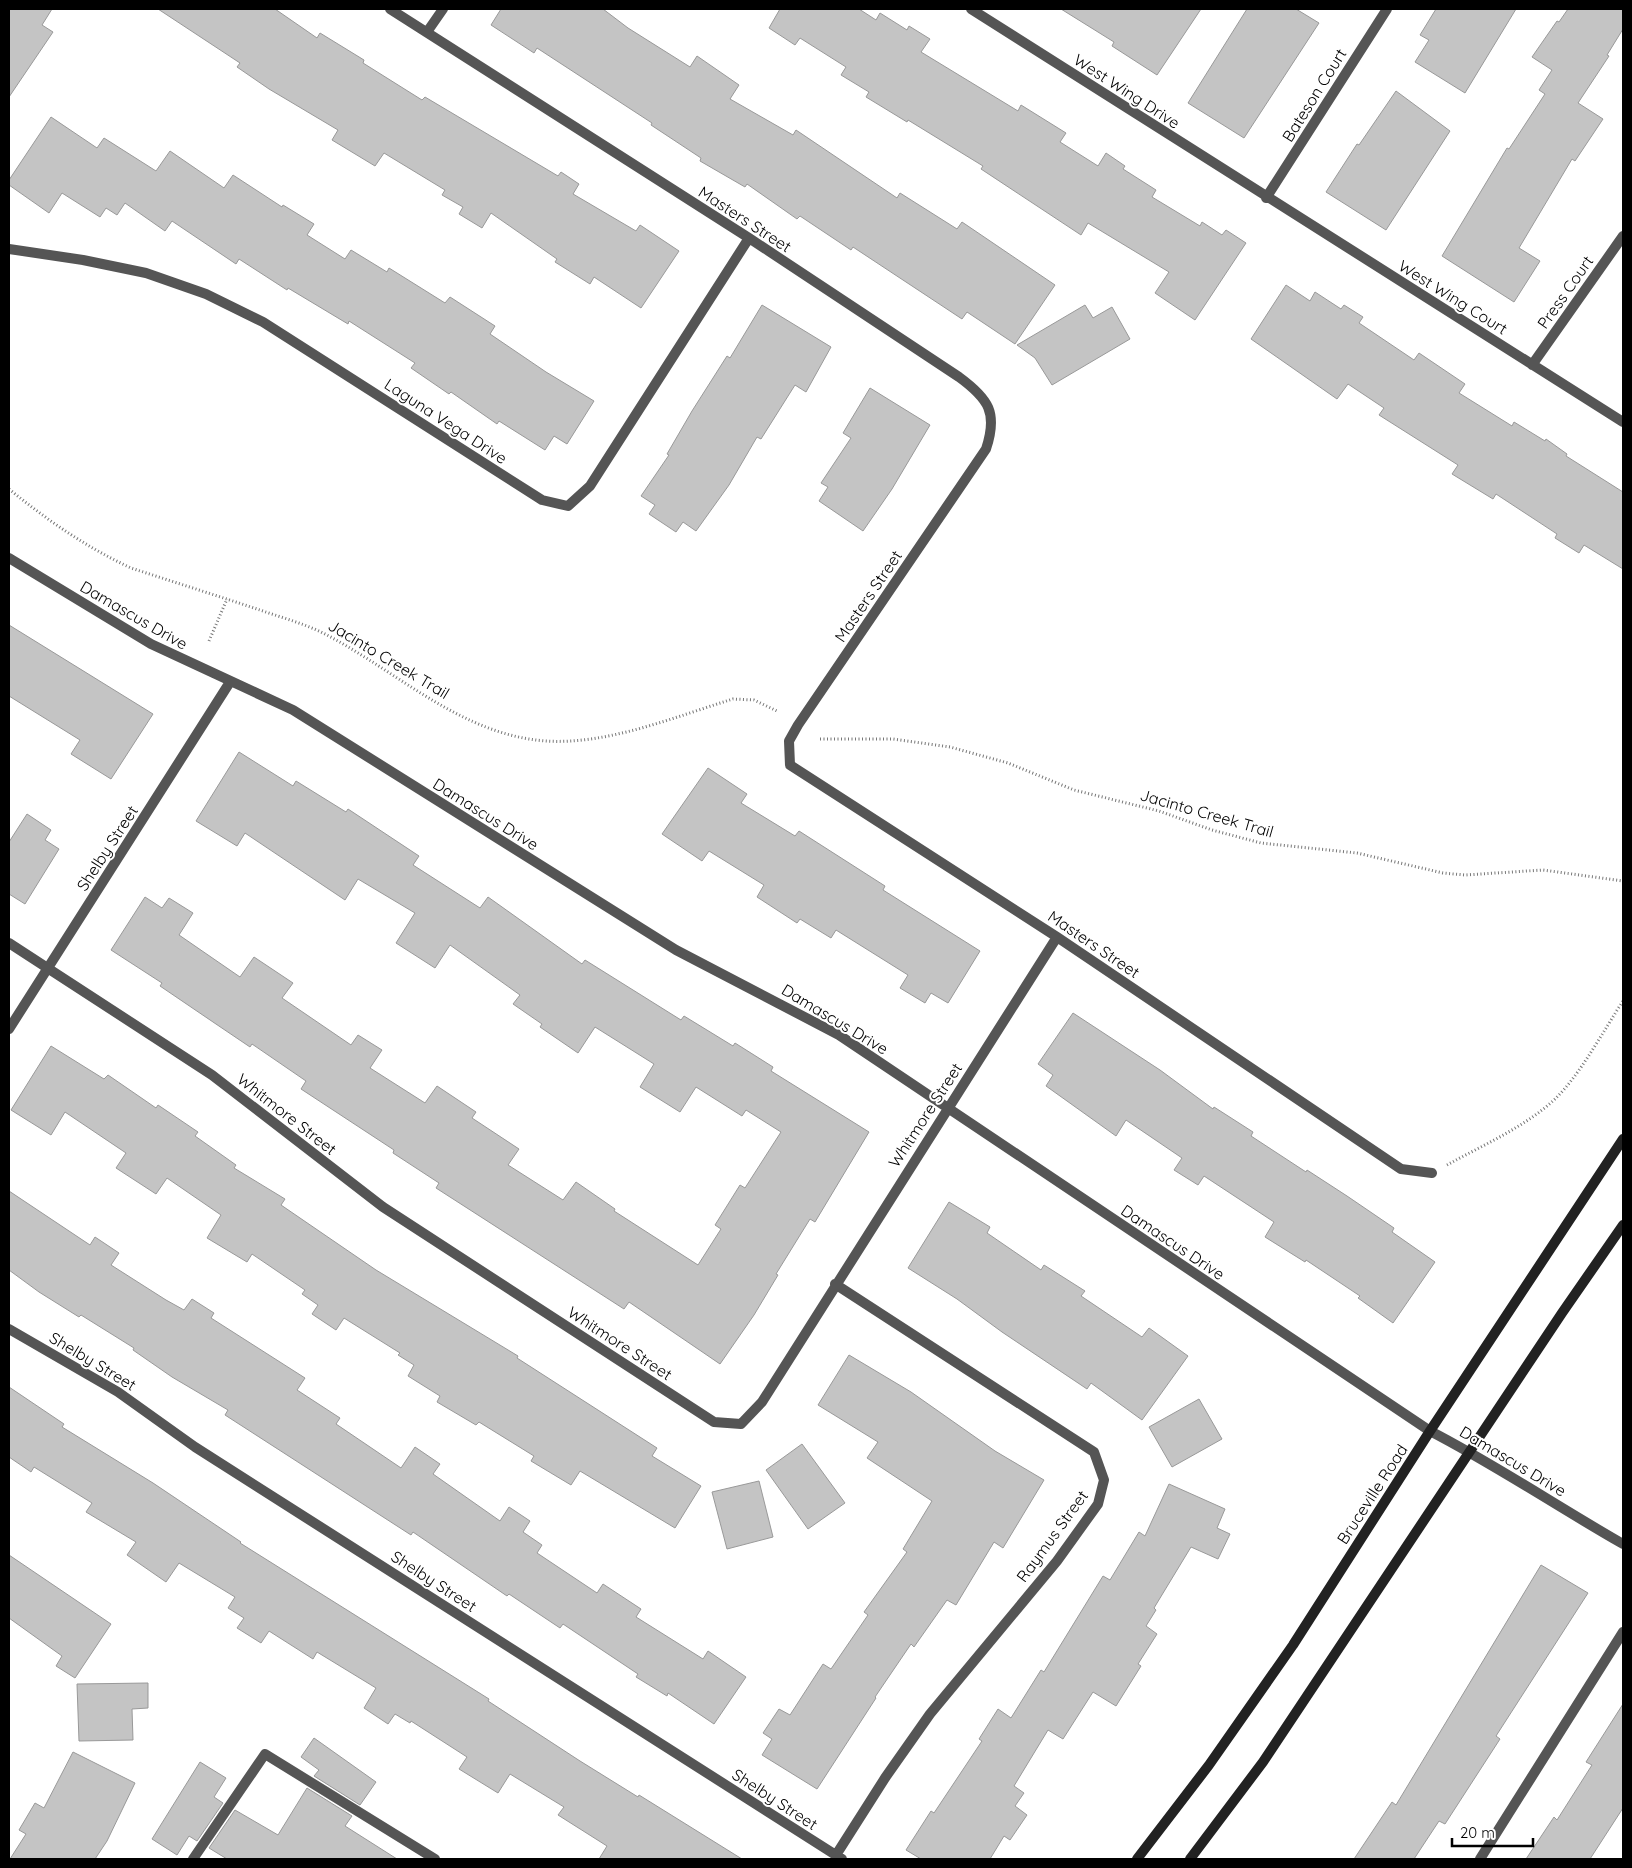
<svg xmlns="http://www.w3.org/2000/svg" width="1632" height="1868" viewBox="0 0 1632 1868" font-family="Quicksand,sans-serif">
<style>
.building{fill:#c4c4c4;stroke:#999}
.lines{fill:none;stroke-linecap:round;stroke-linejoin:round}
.path{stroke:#777;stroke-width:3;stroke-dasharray:1 2.5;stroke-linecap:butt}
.lane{stroke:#555;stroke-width:10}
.street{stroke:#555;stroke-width:10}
.secondary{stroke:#222;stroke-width:10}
.labels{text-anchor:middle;stroke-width:4;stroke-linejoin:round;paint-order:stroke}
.street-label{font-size:16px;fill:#000;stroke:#fff}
</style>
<rect width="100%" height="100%" fill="#fff"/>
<path class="building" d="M 9,9 L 52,9 L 42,25 L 53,32 L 9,97 Z
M 158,9 L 275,9 L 317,38 L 320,33 L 364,60 L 363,63 L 422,100 L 425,97 L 558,176 L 561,172 L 579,184 L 573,194 L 636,231 L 640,225 L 679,251 L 641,308 L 594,277 L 590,284 L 555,262 L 557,259 L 491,213 L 482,228 L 459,214 L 463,207 L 442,195 L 445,190 L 384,153 L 375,166 L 332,140 L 338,130 L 269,89 L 237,67 L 240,63 Z
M 501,9 L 603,9 L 628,28 L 690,67 L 697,56 L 739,85 L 730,99 L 793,135 L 796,130 L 897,198 L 900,193 L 957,229 L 962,222 L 1055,285 L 1015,344 L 967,312 L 962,319 L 853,247 L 851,250 L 800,216 L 797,219 L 747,184 L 745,187 L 700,161 L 701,158 L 651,125 L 652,123 L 537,48 L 534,53 L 491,25 Z
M 780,9 L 859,9 L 876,20 L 880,13 L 907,30 L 909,26 L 930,39 L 921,52 L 1018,111 L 1021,105 L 1066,133 L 1060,142 L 1098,166 L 1106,153 L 1125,166 L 1123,169 L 1156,190 L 1152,197 L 1200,226 L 1202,222 L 1222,235 L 1226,230 L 1246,243 L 1195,320 L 1155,293 L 1169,272 L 1088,223 L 1081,235 L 981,169 L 983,166 L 908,120 L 907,122 L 866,97 L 869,92 L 841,75 L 846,67 L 800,38 L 795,45 L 769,28 Z
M 1061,9 L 1201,9 L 1157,75 L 1112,46 L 1114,42 Z
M 1247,9 L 1296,9 L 1319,23 L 1244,138 L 1188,103 Z
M 1436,9 L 1516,9 L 1465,93 L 1415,62 L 1429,40 L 1420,35 Z
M 1568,9 L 1623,9 L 1623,29 L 1607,55 L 1609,56 L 1578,103 L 1603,119 L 1575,161 L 1572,159 L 1519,248 L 1540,261 L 1514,302 L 1442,256 L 1507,148 L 1509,149 L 1545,94 L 1539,90 L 1552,70 L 1532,57 L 1557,21 L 1559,22 Z
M 1396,91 L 1450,131 L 1386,230 L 1326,192 L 1357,144 L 1359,145 Z
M 51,117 L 97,148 L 104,138 L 156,171 L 170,151 L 224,188 L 233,175 L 282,207 L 283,205 L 314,224 L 307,235 L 345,259 L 351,250 L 387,272 L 389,268 L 445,303 L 450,297 L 495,326 L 490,334 L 546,372 L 594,401 L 567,444 L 554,436 L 545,450 L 499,421 L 497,424 L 451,392 L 449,394 L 411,368 L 415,363 L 349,321 L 348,324 L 288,288 L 287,290 L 239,259 L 236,264 L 172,221 L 165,231 L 125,203 L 117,215 L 106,208 L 100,217 L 62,193 L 49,213 L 9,185 L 9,180 Z
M 1286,285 L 1310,301 L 1315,292 L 1341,309 L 1344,305 L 1363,317 L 1359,323 L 1414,360 L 1419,353 L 1465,384 L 1459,393 L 1512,426 L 1514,422 L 1545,441 L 1546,439 L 1567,454 L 1566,456 L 1623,492 L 1623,569 L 1584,545 L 1579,553 L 1555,538 L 1557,534 L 1496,494 L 1493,499 L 1452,474 L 1458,465 L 1379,415 L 1384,408 L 1348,384 L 1337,399 L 1251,339 Z
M 762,305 L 831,347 L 806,392 L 795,385 L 761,439 L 757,437 L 729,485 L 696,531 L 683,522 L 676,532 L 649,514 L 655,505 L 641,496 L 669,455 L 667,454 L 692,411 L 727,356 L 730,358 Z
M 1085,305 L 1093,318 L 1112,307 L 1130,339 L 1052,385 L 1035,358 L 1017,345 Z
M 870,388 L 930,425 L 892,489 L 863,531 L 819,501 L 828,487 L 821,483 L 851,438 L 843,433 Z
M 9,625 L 153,714 L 111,779 L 71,754 L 80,740 L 9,696 Z
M 239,752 L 293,786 L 296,781 L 346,812 L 348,809 L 419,856 L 413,865 L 480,908 L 488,897 L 582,964 L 585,960 L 681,1020 L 684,1016 L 733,1046 L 735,1043 L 773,1067 L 771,1071 L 869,1132 L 815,1222 L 810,1219 L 776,1274 L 778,1275 L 754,1315 L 720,1364 L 629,1302 L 624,1309 L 436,1188 L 439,1183 L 393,1153 L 394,1150 L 301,1089 L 306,1081 L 252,1044 L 250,1047 L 213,1022 L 160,986 L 162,983 L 111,950 L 145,897 L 162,908 L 169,898 L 193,913 L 179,935 L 240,977 L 254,957 L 293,983 L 282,998 L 351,1045 L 358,1035 L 382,1050 L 370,1068 L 425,1103 L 437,1086 L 476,1112 L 472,1118 L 519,1149 L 508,1165 L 563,1200 L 576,1182 L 615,1209 L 614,1211 L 698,1265 L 721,1229 L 715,1225 L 740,1185 L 745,1188 L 781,1132 L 746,1110 L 742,1116 L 696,1087 L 680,1112 L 640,1087 L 654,1064 L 595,1027 L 578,1053 L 540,1027 L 542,1024 L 513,1004 L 520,995 L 450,945 L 435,968 L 396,943 L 415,913 L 358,879 L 345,900 L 245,833 L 237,846 L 196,821 Z
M 708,768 L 747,794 L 741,803 L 795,836 L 799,831 L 885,886 L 883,890 L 980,951 L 948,1003 L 931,993 L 925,1003 L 900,988 L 908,975 L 836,930 L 831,938 L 800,919 L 797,923 L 757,897 L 764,885 L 709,851 L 702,861 L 662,834 Z
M 27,814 L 51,830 L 45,840 L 59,849 L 25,904 L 9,894 L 9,842 Z
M 1073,1013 L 1160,1070 L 1213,1109 L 1214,1107 L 1253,1132 L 1251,1136 L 1306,1172 L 1307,1170 L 1347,1196 L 1394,1228 L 1392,1232 L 1435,1262 L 1393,1323 L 1358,1298 L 1360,1296 L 1306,1260 L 1305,1262 L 1265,1237 L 1274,1222 L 1204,1176 L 1198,1185 L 1174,1170 L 1182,1158 L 1126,1120 L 1116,1136 L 1046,1086 L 1053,1075 L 1038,1064 Z
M 51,1046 L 104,1079 L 108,1075 L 156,1108 L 158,1105 L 198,1132 L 195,1136 L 236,1165 L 234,1168 L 285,1199 L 281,1205 L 376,1270 L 518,1356 L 517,1358 L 657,1448 L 652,1456 L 701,1486 L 675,1528 L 580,1471 L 571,1485 L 531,1461 L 534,1456 L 479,1422 L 476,1425 L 437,1402 L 440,1396 L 408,1376 L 414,1365 L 398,1355 L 400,1353 L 344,1318 L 336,1330 L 312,1314 L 318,1305 L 302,1294 L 305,1290 L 252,1254 L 247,1262 L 207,1238 L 221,1215 L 167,1178 L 156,1194 L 116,1168 L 126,1153 L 65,1112 L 51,1135 L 11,1110 Z
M 9,1191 L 90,1245 L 95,1237 L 119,1253 L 111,1265 L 166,1300 L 184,1310 L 192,1299 L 214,1313 L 211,1318 L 305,1378 L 297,1390 L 340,1418 L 336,1424 L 401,1468 L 415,1447 L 440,1464 L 433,1474 L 500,1521 L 509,1507 L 530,1521 L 523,1532 L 542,1545 L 537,1553 L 597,1593 L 603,1584 L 641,1609 L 636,1617 L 703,1659 L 708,1651 L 746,1677 L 714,1724 L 668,1693 L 667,1696 L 636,1677 L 638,1674 L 563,1624 L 560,1628 L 509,1594 L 507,1596 L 413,1532 L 411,1535 L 225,1415 L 228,1410 L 172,1377 L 133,1350 L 134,1348 L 81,1315 L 79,1317 L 39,1292 L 9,1270 Z
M 949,1202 L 990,1227 L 987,1233 L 1041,1270 L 1044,1265 L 1085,1291 L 1081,1296 L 1142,1337 L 1149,1328 L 1188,1356 L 1142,1420 L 1091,1383 L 1087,1389 L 1002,1332 L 957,1299 L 908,1268 Z
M 849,1355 L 911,1392 L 995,1451 L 1044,1480 L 1003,1548 L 994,1542 L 956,1605 L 947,1600 L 914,1647 L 911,1644 L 875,1697 L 876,1698 L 817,1789 L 762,1755 L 772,1739 L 763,1733 L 779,1709 L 790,1715 L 823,1664 L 831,1669 L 868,1615 L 864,1612 L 907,1552 L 903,1549 L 932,1501 L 867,1458 L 878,1442 L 818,1405 Z
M 9,1387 L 64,1424 L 62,1427 L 153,1483 L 241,1542 L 240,1543 L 489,1699 L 488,1701 L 580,1761 L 638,1797 L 639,1795 L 742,1859 L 599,1859 L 607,1846 L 558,1815 L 564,1807 L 510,1774 L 498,1793 L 459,1769 L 467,1757 L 411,1721 L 410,1723 L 395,1714 L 388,1724 L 364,1708 L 376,1688 L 317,1652 L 313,1659 L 269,1631 L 261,1643 L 237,1628 L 244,1618 L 228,1608 L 235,1597 L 179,1563 L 166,1582 L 127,1555 L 136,1542 L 86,1512 L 92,1503 L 34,1467 L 31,1472 L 9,1457 Z
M 1199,1399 L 1222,1439 L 1172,1467 L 1149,1427 Z
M 802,1444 L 845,1503 L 808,1529 L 766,1470 Z
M 759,1481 L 773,1537 L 727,1549 L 712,1492 Z
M 1169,1484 L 1225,1509 L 1217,1528 L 1230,1534 L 1218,1559 L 1191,1547 L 1154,1608 L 1156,1610 L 1146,1626 L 1157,1634 L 1138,1664 L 1141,1666 L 1116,1706 L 1093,1692 L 1063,1739 L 1048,1730 L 1014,1786 L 1024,1793 L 1015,1806 L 1027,1815 L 1010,1840 L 1004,1836 L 990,1859 L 921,1859 L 906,1850 L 931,1811 L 934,1813 L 982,1741 L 979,1739 L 998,1709 L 1011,1718 L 1041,1670 L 1044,1672 L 1103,1576 L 1110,1580 L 1139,1532 L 1145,1536 Z
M 9,1555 L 111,1624 L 75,1678 L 56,1666 L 62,1656 L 9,1618 Z
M 1541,1565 L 1588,1593 L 1496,1736 L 1500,1739 L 1445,1824 L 1439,1821 L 1414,1859 L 1354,1859 L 1392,1802 L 1396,1805 Z
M 148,1683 L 148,1708 L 132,1709 L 133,1740 L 79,1741 L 77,1684 Z
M 1623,1704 L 1623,1808 L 1590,1859 L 1526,1859 L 1554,1817 L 1557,1820 L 1592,1765 L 1586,1762 Z
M 314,1738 L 376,1782 L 360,1805 L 314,1776 L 319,1770 L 301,1757 Z
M 73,1752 L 135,1783 L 107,1841 L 95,1859 L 10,1859 L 26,1834 L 19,1830 L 35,1803 L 44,1808 Z
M 200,1762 L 226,1778 L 214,1797 L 223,1803 L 197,1841 L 189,1836 L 177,1855 L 152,1839 Z
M 307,1788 L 352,1816 L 345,1826 L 397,1859 L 227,1859 L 209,1848 L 235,1810 L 278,1835 Z"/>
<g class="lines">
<path class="path" d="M 9,489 C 47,520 86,547 131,568 C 174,582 218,596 260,610 C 280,617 302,623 321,632 C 395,669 460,735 546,741 C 608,745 674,717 733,699 L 754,700 L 777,711
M 209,641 L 227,599
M 820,739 L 893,739 L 950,747 L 1008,763 L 1074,790 L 1159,811 L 1212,830 L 1261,843 L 1357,853 L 1443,873 L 1465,875 L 1543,870 L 1623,881
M 1447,1165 C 1483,1145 1525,1127 1555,1099 C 1580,1075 1604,1030 1623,1001"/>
<path class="lane" d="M 193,1859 L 265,1754 L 435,1859
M 1480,1859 L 1623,1632"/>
<path class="street" d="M 390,9 L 749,238 L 959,377 C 989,399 998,413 986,449 L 798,725 L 789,741 L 790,765 L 1057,937 L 1401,1169 L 1432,1173
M 971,9 L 1623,422
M 427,32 L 443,9
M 1266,198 L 1387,9
M 9,249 L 83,260 L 146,273 L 206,294 L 263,322 L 542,500 L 568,506 L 590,486 L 749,238
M 1532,365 L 1623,236
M 9,558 L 151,644 L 293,710 L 676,950 L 839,1035 L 1430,1431 C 1496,1465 1558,1507 1623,1544
M 9,943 L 212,1075 L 383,1207 L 714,1422 L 741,1424 L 762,1402 L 1057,937
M 9,1029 L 230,682
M 835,1284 L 1094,1452 L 1104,1480 L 1098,1504 L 1057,1561 L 930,1714 L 885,1778 L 836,1855
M 9,1329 L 118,1392 L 195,1447 L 842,1859"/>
<path class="secondary" d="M 1137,1859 L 1209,1765 L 1293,1645 L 1430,1431 L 1623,1139
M 1190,1859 L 1263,1762 L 1562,1313 L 1623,1225"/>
</g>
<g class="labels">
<g class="street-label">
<text transform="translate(1127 91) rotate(33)" y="6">West Wing Drive</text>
<text transform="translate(1314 95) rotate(-58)" y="6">Bateson Court</text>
<text transform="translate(745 219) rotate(33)" y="6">Masters Street</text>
<text transform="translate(1565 292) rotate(-55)" y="6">Press Court</text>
<text transform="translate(1453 297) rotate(32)" y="6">West Wing Court</text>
<text transform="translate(446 421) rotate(33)" y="6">Laguna Vega Drive</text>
<text transform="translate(868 596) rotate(-56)" y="6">Masters Street</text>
<text transform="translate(134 615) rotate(30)" y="6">Damascus Drive</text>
<text transform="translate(389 659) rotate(31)" y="6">Jacinto Creek Trail</text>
<text transform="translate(1207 813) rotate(16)" y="6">Jacinto Creek Trail</text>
<text transform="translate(486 814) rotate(32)" y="6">Damascus Drive</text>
<text transform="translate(107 848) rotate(-57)" y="6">Shelby Street</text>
<text transform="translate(1094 944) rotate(34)" y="6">Masters Street</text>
<text transform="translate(835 1019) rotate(31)" y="6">Damascus Drive</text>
<text transform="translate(287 1114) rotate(38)" y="6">Whitmore Street</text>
<text transform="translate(925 1115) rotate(-57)" y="6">Whitmore Street</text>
<text transform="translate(1173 1242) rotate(34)" y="6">Damascus Drive</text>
<text transform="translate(620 1343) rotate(33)" y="6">Whitmore Street</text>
<text transform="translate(93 1361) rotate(31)" y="6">Shelby Street</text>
<text transform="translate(1513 1461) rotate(31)" y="6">Damascus Drive</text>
<text transform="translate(1372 1494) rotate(-57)" y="6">Bruceville Road</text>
<text transform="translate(1052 1536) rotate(-54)" y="6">Raymus Street</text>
<text transform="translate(434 1581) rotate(33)" y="6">Shelby Street</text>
<text transform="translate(775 1799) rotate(33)" y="6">Shelby Street</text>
</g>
</g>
<rect width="1632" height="1868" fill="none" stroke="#000000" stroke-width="20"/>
<path d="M1452 1838v8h81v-8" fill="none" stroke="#000000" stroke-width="2.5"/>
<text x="1460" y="1838" font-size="15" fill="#000000" stroke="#ffffff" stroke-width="4" paint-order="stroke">20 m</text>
</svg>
